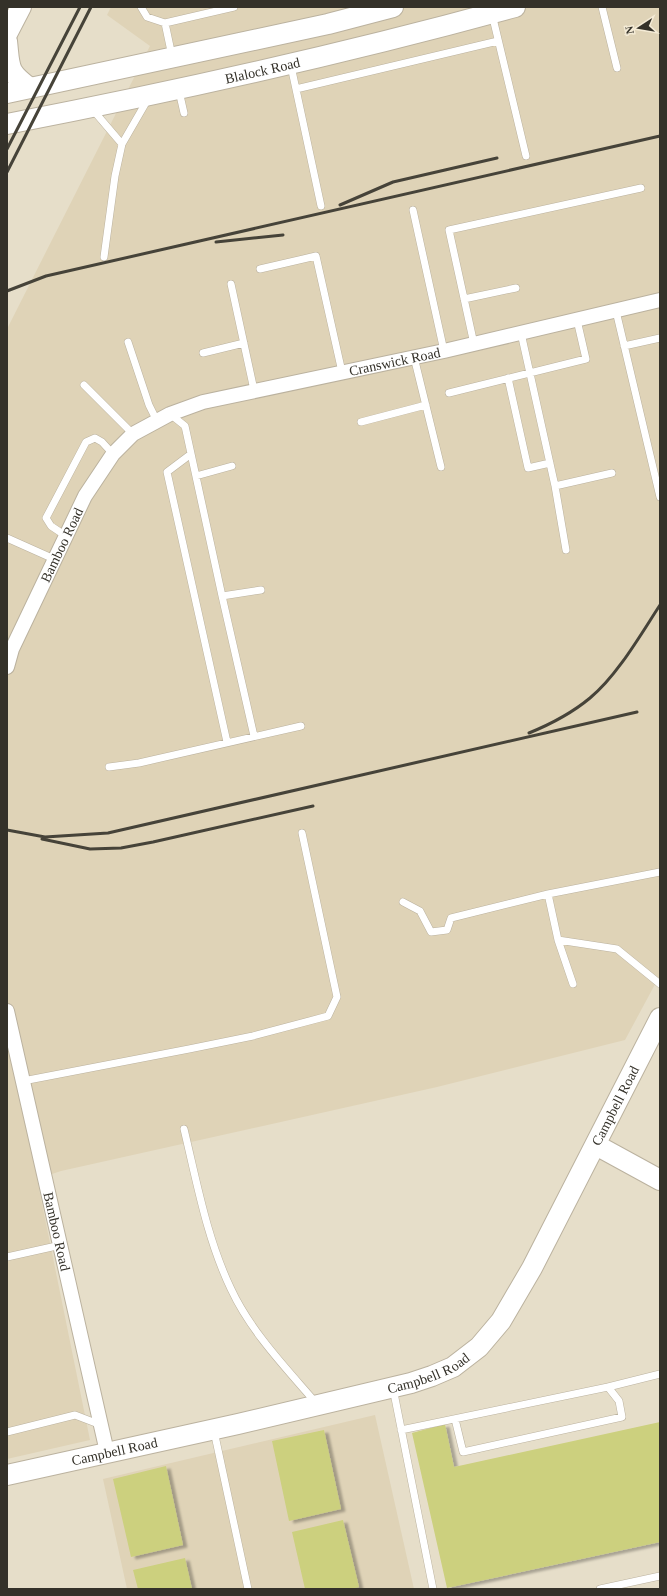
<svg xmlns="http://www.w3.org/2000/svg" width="667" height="1596" viewBox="0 0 667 1596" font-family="Georgia,serif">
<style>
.built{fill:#dfd3b7}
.building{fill:#ccd07e;filter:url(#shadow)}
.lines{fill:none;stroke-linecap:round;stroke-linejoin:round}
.lane-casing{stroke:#bbb29f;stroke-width:8}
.street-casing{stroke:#bbb29f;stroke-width:16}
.secondary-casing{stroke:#bbb29f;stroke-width:22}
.lane{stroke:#fff;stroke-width:7}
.street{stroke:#fff;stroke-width:14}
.secondary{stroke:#fff;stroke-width:20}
.rail{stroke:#464339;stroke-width:3}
.labels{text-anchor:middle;stroke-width:3.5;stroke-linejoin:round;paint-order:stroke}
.street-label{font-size:14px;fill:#343129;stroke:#f4ebd6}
</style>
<defs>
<filter id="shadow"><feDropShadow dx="4.5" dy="2.5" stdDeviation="1" flood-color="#0004"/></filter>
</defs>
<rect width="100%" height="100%" fill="#e6dec9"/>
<path class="built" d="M 111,7 L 660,7 L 660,975 L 625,1040 L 437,1087 L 61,1171 L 37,1179 L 90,1440 L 7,1459 L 7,329 L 150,46 L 107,15 Z
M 375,1415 L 414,1589 L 127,1589 L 103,1479 Z"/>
<path class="building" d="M 660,1422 L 660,1542 L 447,1588 L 412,1433 L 445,1424 L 454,1467 Z
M 324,1430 L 341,1509 L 289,1521 L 272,1441 Z
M 166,1466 L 183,1545 L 131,1557 L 113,1479 Z
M 343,1520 L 359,1587 L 352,1589 L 305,1589 L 292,1532 Z
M 185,1558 L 192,1589 L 138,1589 L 133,1570 Z"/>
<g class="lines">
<defs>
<path id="lane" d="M 141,7 L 147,17 L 165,23 L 172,56
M 602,7 L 617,68
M 492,14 L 526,156
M 165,23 L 234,7
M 291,66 L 321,206
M 296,89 L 498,41
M 179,91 L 184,113
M 93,110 L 122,144 L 115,176 L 104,257
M 122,144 L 148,99
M 413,210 L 444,351
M 260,269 L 316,256 L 342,372
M 231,284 L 254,390
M 464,299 L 516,288
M 616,311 L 660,497
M 521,333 L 555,486 L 566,550
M 128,342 L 149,405 L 157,421
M 474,344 L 449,230 L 641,188
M 624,346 L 660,338
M 203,353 L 244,343
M 414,357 L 441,467
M 508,378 L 528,468 L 550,463
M 84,385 L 133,434
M 449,393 L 586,359 L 577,320
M 170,414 L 185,426 L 222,596 L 254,736
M 361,422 L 426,405
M 191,454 L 167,472 L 227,742
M 196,476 L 232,466
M 555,486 L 612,473
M 66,536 L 51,526 L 46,518 L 86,442 L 95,438 L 102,442 L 113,454
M 7,538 L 54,559
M 222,596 L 261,590
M 109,767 L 139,763 L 301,726
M 548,894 L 558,940 L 573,984
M 403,902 L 420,911 L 431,932 L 447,930 L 451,918 L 548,894 L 660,872
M 558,940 L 617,949 L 660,984
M 23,1081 L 189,1049 L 253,1036 L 328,1016 L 337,997 L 302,833
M 184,1129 C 197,1183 207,1239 231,1289 C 251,1332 286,1368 316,1403
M 7,1257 L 61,1245
M 608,1387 L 660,1374
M 393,1388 L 433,1589
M 401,1430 L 608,1387 L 619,1401 L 622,1417 L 463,1452 L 455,1419
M 214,1431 L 248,1589
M 7,1432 L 75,1415 L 101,1425
M 600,1589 L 660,1576"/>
<g id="street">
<path id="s1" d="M 7,667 L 12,649 L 85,496 L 113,454 L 133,434 L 170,414 L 203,402 L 444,351 L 660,300"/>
<path id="s2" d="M 7,1011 L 107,1452"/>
</g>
<g id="secondary">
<path d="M 7,34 L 21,7"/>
<path d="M 7,41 C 10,68 7,71 30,88"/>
<path d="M 7,93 L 328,24 L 393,7"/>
<path id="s3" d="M 7,124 C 178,91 348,53 515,7"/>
<path d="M 596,1145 L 660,1180"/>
<path id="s4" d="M 7,1475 L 238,1424 L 411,1383 L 432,1376 L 453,1367 L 479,1347 L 501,1321 L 532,1268 L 660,1018"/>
</g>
</defs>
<use href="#lane" class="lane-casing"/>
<use href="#street" class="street-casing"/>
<use href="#secondary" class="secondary-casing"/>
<use href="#lane" class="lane"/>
<use href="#street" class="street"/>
<use href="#secondary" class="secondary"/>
<path class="rail" d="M 7,149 L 80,7
M 7,172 L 91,7
M 340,205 L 393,182 L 497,158
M 216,242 L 283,235
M 7,291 L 46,276 L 660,136
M 529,733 C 551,724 572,713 590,698 C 617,676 641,634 660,605
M 7,830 L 45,837 L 108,833 L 637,712
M 42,839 L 90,849 L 121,848 L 153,842 L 313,806"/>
</g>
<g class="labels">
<g class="street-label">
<text dy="5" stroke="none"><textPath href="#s3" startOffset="261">Blalock Road</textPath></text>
<text dy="5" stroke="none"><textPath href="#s1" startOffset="540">Cranswick Road</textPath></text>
<text dy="5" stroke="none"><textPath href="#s1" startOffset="134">Bamboo Road</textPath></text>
<text dy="5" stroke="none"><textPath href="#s4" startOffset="770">Campbell Road</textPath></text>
<text dy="5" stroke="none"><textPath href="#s2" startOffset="226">Bamboo Road</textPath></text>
<text dy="5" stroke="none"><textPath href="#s4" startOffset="434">Campbell Road</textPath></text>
<text dy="5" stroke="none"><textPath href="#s4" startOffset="110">Campbell Road</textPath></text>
</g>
</g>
<rect width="667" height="1596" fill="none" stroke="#343129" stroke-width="16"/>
<g transform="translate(639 28) rotate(258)" stroke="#f4ebd6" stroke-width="3" paint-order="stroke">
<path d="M0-3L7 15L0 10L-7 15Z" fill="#343129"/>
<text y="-6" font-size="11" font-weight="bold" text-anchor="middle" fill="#343129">N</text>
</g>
</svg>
